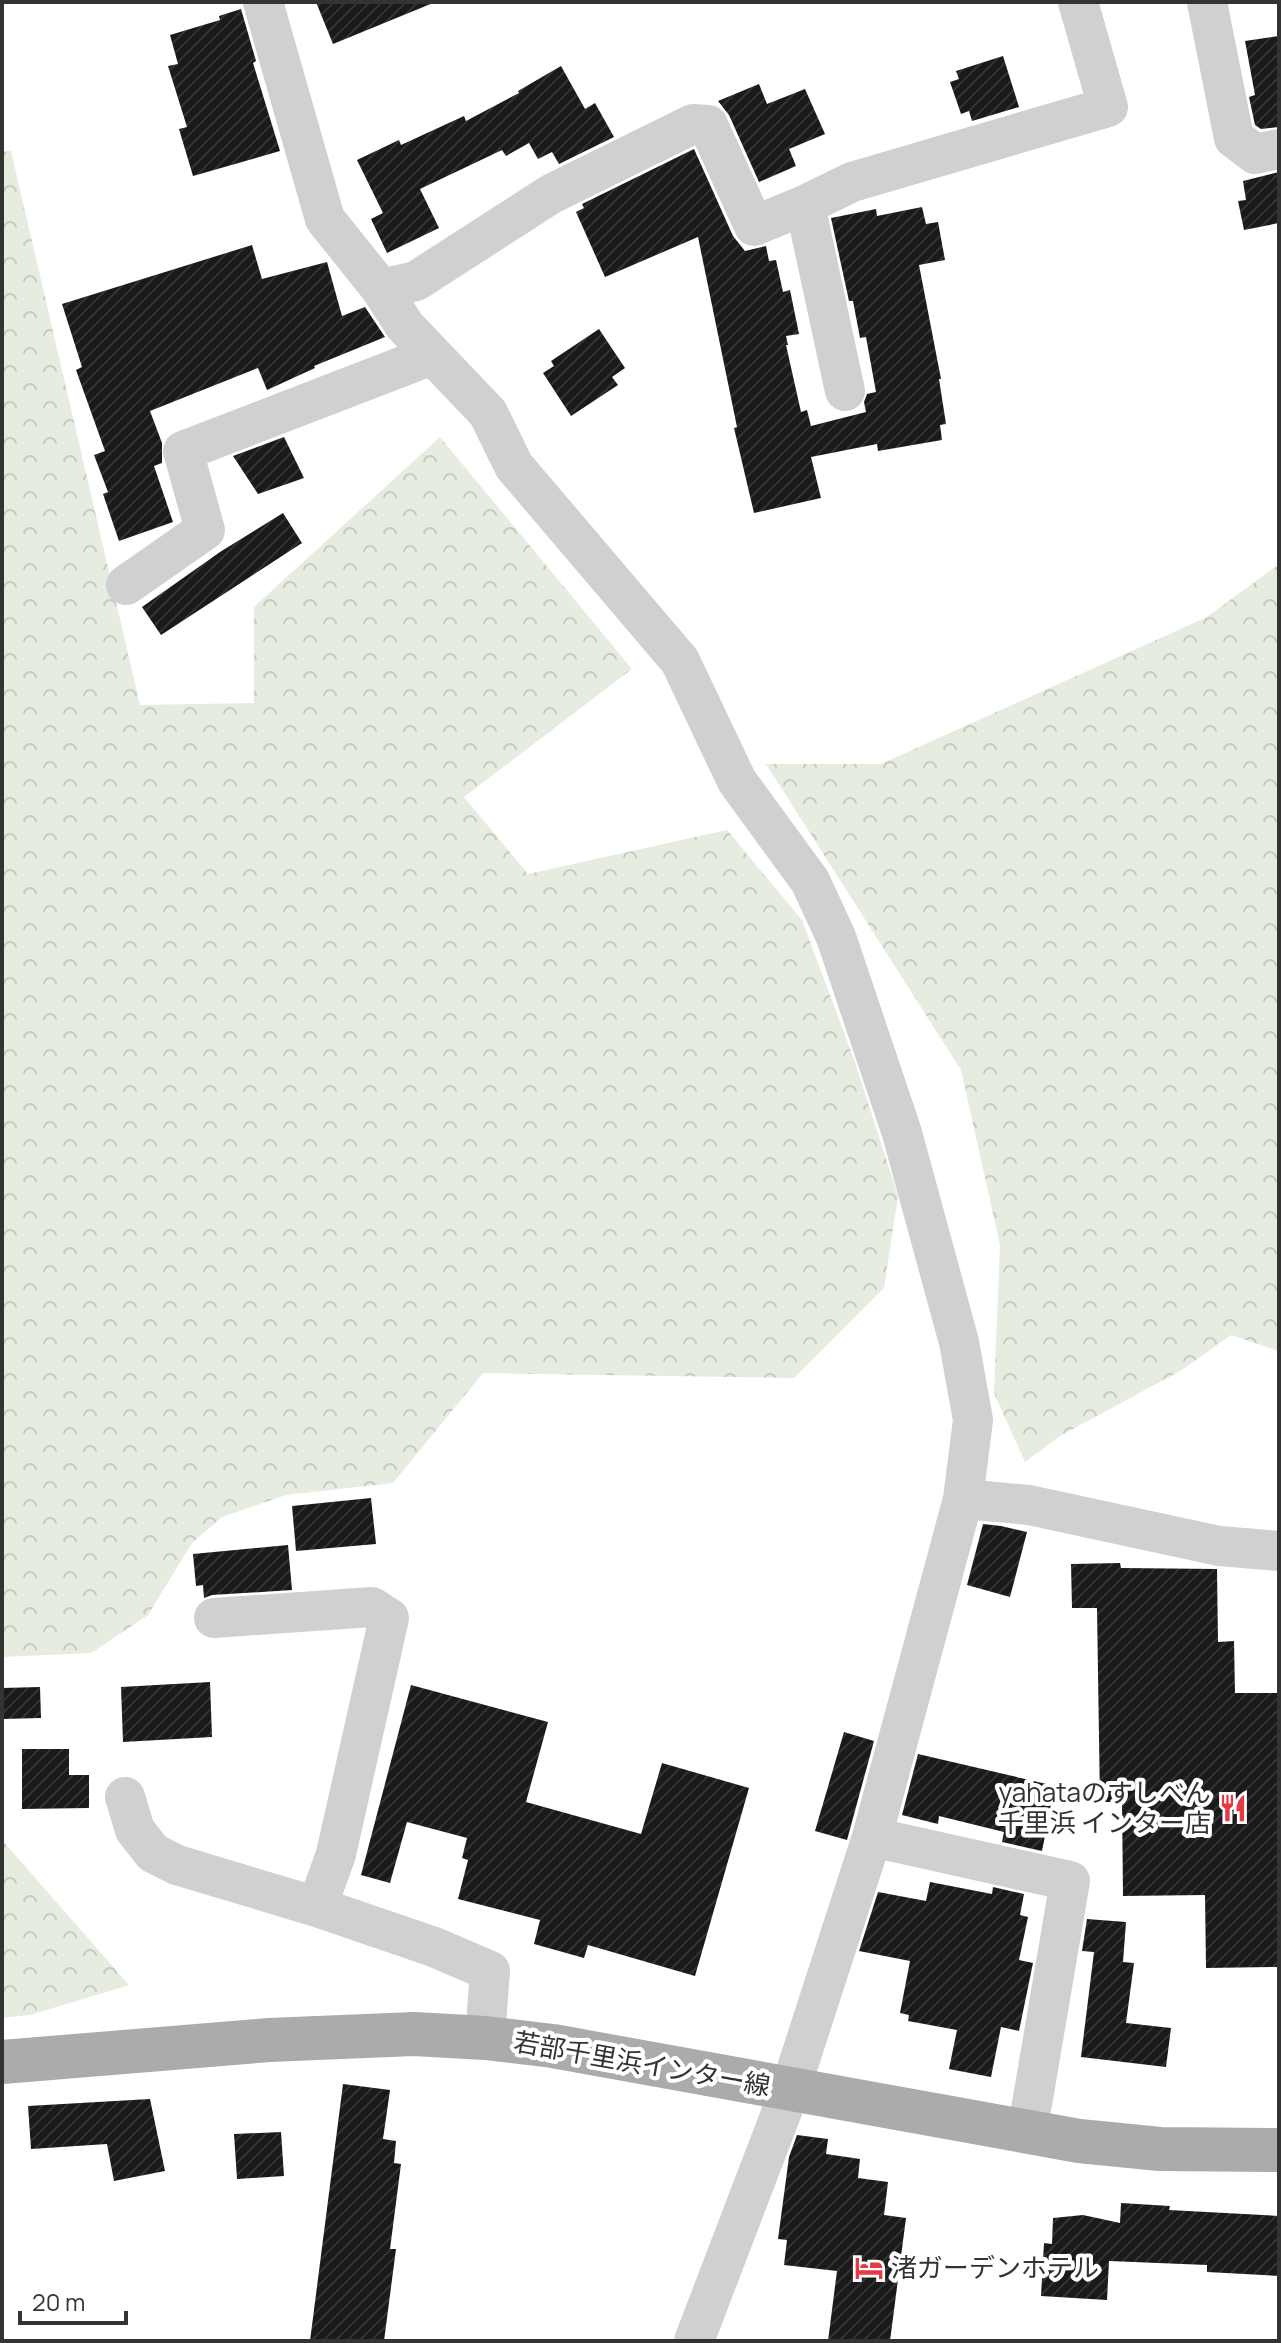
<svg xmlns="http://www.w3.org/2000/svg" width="1281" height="2343" viewBox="0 0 1281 2343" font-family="Manrope,'Noto Sans JP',sans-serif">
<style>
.forest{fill:url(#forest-crowns)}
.building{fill:url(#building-hatch)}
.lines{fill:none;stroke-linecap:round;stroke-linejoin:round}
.minor{stroke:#d0d0d0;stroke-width:40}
.major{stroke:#ababab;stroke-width:44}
.labels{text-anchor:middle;stroke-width:8;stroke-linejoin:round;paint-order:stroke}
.poi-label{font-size:26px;fill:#333;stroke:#fff;text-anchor:end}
.street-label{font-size:26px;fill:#333;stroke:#fff}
</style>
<defs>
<pattern id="forest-crowns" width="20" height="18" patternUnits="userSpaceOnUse" patternTransform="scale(2)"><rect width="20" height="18" fill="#e6ecdf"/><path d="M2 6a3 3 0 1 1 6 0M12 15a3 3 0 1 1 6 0" fill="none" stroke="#c6cbc0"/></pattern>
<pattern id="building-hatch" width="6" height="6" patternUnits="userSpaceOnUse" patternTransform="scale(2)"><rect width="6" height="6" fill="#1a1a1a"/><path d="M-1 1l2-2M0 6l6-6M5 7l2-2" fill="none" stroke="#333"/></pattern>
</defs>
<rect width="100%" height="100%" fill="#fff"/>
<path class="forest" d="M 11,151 L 140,705 L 254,703 L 254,607 L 440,437 L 632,669 L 464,797 L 528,874 L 727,830 L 802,920 L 855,1062 L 898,1196 L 884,1288 L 794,1378 L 483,1373 L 393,1483 L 286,1495 L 222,1517 L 192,1543 L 148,1615 L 91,1653 L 2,1657 L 2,152 Z
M 1279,564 L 1279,1351 L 1231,1335 L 1182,1370 L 1060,1436 L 1025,1462 L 994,1393 L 1000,1245 L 961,1070 L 766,764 L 881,764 L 1207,617 Z
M 2,1840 L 129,1985 L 30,2015 L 2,2018 Z"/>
<path class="building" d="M 316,2 L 433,2 L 433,3 L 333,44 Z
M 241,9 L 256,61 L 253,63 L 280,151 L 193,176 L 179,129 L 187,127 L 168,66 L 178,64 L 170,35 L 220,20 L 219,16 Z
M 1279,36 L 1279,127 L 1261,129 L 1255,125 L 1249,97 L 1255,95 L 1245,41 Z
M 1003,56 L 1019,107 L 972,121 L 969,111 L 961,114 L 950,82 L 959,79 L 956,71 Z
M 561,66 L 585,109 L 595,103 L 614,137 L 559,164 L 552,152 L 538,159 L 529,143 L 506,156 L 502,150 L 420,189 L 439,228 L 387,253 L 371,219 L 383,213 L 357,160 L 399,140 L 401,145 L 464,116 L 466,121 L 519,93 L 518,91 Z
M 759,84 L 767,104 L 805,89 L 825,134 L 789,149 L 796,166 L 759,182 L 729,115 L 718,101 Z
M 694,149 L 733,236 L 745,251 L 766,246 L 769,261 L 776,260 L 783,292 L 790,290 L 799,334 L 786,336 L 788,345 L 786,345 L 801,412 L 807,410 L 811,426 L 866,412 L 864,402 L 867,394 L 876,392 L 866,337 L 860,338 L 853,301 L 849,301 L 831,218 L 876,209 L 877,216 L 922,207 L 926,224 L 938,222 L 945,260 L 919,265 L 941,379 L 939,379 L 946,424 L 940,425 L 942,440 L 878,451 L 877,444 L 811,457 L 821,498 L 754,513 L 734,428 L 737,427 L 698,237 L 605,277 L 576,212 L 584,208 L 582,204 Z
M 1279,172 L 1279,223 L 1244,230 L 1238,201 L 1246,200 L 1243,181 Z
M 252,245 L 262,279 L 327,262 L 342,316 L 365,307 L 385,337 L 314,366 L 315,368 L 267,390 L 258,368 L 150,411 L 162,443 L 162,463 L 154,466 L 173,522 L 119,541 L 103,494 L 108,492 L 94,455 L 105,451 L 76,370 L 82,367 L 62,304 Z
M 599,329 L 625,368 L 612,377 L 618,385 L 571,416 L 543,373 L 554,366 L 551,361 Z
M 284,437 L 304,478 L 258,494 L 233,456 Z
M 283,513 L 302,543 L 161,635 L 142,607 L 220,552 Z
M 371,1498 L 376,1544 L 296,1551 L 292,1506 Z
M 983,1524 L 1001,1526 L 1027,1532 L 1010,1597 L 967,1585 Z
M 288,1545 L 292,1590 L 212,1595 L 204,1598 L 203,1585 L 196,1586 L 193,1554 Z
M 1120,1563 L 1121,1568 L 1217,1569 L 1218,1642 L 1234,1641 L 1235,1693 L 1279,1693 L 1279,1967 L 1206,1968 L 1205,1895 L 1123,1896 L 1122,1802 L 1100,1802 L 1097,1608 L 1072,1608 L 1071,1564 Z
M 210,1682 L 212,1737 L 123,1742 L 121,1687 Z
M 411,1685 L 548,1722 L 526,1802 L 641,1834 L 662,1763 L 749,1788 L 695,1976 L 588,1945 L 584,1958 L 534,1944 L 540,1920 L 458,1899 L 468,1860 L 462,1858 L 467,1838 L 407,1822 L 390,1883 L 361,1875 Z
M 40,1687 L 41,1718 L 2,1719 L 2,1688 Z
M 844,1732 L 874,1741 L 847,1840 L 815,1831 Z
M 22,1749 L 69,1749 L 69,1775 L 89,1775 L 89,1808 L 22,1809 Z
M 918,1754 L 1055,1786 L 1042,1851 L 1002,1842 L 1004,1832 L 939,1816 L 938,1824 L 902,1815 Z
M 930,1882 L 992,1894 L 993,1887 L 1024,1894 L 1020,1915 L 1028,1917 L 1019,1960 L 1033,1963 L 1019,2031 L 1001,2027 L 991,2077 L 949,2069 L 957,2030 L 908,2021 L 909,2015 L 900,2013 L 910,1961 L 859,1951 L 878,1892 L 926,1901 Z
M 1087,1919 L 1126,1922 L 1123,1962 L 1134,1963 L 1126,2023 L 1171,2028 L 1166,2067 L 1081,2057 L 1094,1952 L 1082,1951 Z
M 343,2084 L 390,2090 L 383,2139 L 396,2141 L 394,2163 L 401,2164 L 390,2249 L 396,2249 L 384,2341 L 310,2341 Z
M 150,2099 L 165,2171 L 114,2181 L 107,2144 L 31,2149 L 28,2106 Z
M 281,2132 L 284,2176 L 237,2179 L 234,2134 Z
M 797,2135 L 828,2139 L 826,2154 L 860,2159 L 858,2178 L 888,2182 L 884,2215 L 906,2218 L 890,2341 L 828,2341 L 837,2271 L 784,2265 L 787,2240 L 778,2239 L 789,2157 Z
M 1121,2203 L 1170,2206 L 1169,2210 L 1279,2216 L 1279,2276 L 1207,2272 L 1207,2265 L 1109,2261 L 1107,2300 L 1041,2296 L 1044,2243 L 1052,2244 L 1053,2218 L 1083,2215 L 1120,2223 Z"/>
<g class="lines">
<path class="minor" d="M 263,2 L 325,219 L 381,289 L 405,326 L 488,413 L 514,466 L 680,661 L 737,781 L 810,881 L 836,937 L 902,1133 L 959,1342 L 973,1420 L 963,1499 L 872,1837 L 790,2090 L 694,2341
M 1207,2 L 1234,138 L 1255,154 L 1279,149
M 805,205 L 845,391
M 381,289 L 416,281 L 551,194 L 693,124 L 708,125 L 754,226 L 805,205 L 852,182 L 1108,107 L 1078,2
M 126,585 L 205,530 L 183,451 L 432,355
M 963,1499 L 1029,1505 L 1219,1546 L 1279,1551
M 214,1618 L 372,1607 L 389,1618 L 336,1854 L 317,1907
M 125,1797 L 135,1830 L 153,1853 L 177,1865 L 317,1907 L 434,1947 L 490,1971 L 485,2038
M 872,1837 L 1070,1881 L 1027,2133"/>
<path class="major" d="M 2,2062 L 269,2040 L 414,2034 L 485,2038 L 553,2046 L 1079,2141 L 1160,2149 L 1279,2150"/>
</g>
<defs>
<symbol id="restaurant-bare" viewBox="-9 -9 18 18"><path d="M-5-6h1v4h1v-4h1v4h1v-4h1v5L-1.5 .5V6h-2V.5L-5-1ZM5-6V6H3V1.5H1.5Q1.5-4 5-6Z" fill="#e63946" stroke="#fff" stroke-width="2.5" paint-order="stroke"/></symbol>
<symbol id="hotel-bare" viewBox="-9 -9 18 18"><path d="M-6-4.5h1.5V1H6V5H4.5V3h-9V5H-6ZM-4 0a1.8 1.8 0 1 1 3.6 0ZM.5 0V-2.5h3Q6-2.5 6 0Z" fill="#e63946" stroke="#fff" stroke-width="2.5" paint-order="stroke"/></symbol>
</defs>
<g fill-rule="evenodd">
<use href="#restaurant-bare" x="1213" y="1788" width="40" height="40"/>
<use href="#hotel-bare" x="849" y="2248" width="40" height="40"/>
</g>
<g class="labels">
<g class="poi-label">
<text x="1211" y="1802">yahataのすしべん<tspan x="1211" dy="30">千里浜 インター店</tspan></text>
<text x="891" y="2277" text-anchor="start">渚ガーデンホテル</text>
</g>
<g class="street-label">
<text transform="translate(642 2064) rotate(10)" y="9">若部千里浜インター線</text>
</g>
</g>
<rect width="1281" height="2343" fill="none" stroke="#333333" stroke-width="8"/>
<path d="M20 2311v12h106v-12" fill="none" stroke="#333333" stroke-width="4"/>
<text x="32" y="2311" font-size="24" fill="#333333" stroke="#ffffff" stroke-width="6" paint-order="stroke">20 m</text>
</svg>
